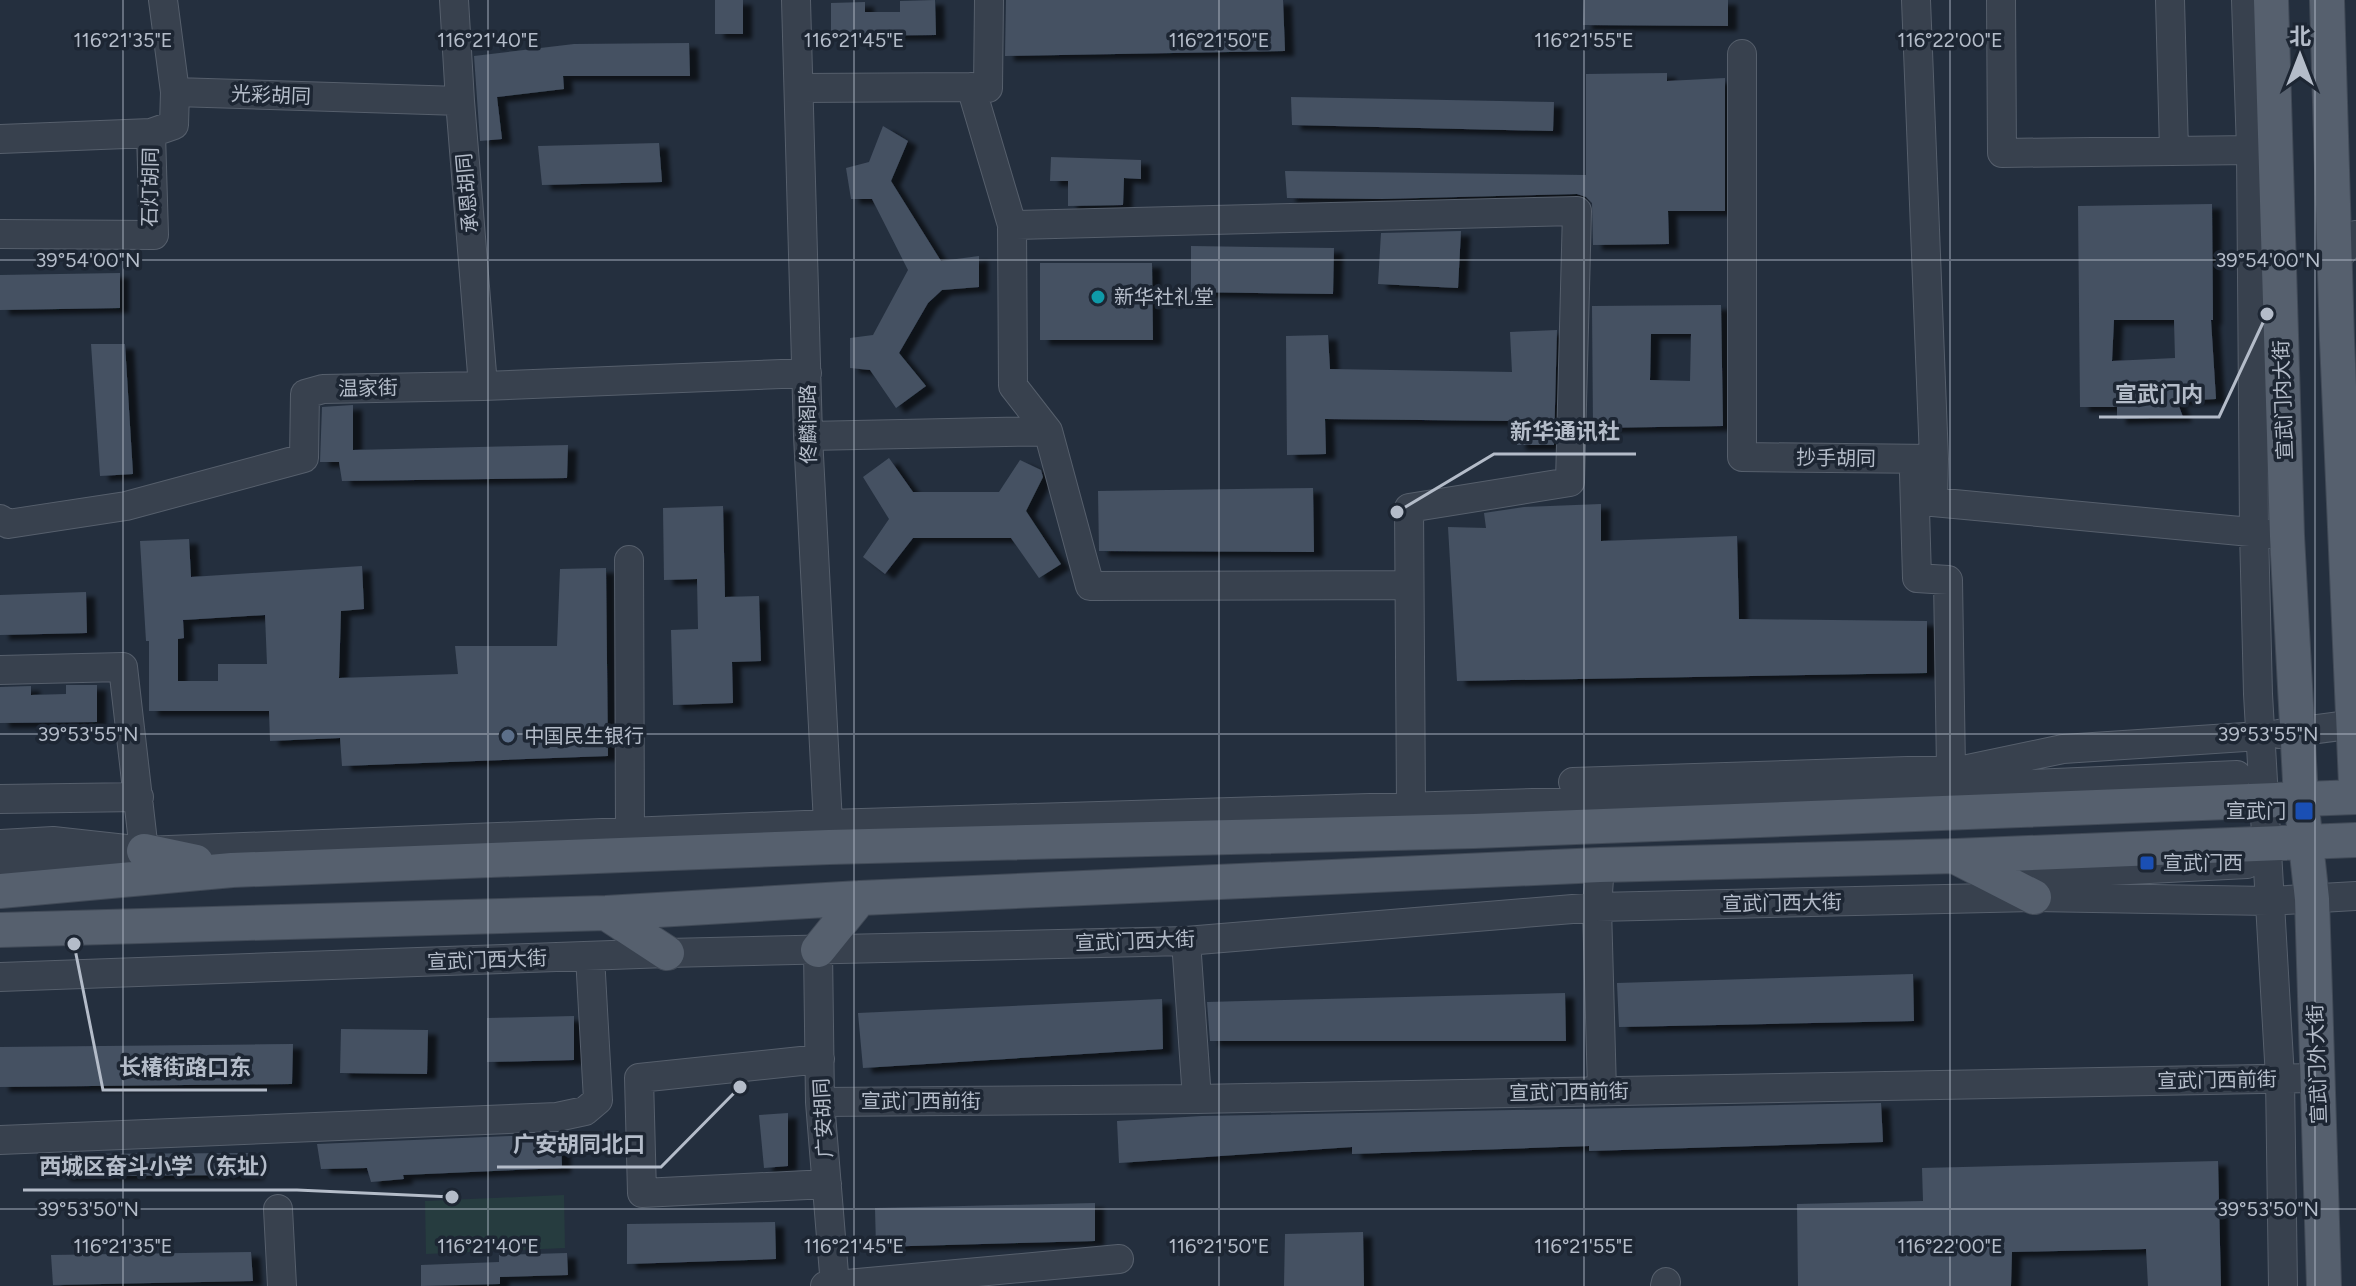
<svg xmlns="http://www.w3.org/2000/svg" width="2356" height="1286" viewBox="0 0 2356 1286" font-family="Figtree,'Noto Sans SC',sans-serif">
<style>
.green{fill:#263c3f}
.building{fill:#455162;fill-rule:evenodd;filter:url(#shadow)}
.lines{fill:none;stroke-linecap:round;stroke-linejoin:round}
.minor-casing{stroke:#565f6c;stroke-width:30}
.major-casing{stroke:#414a57;stroke-width:36}
.minor{stroke:#38414e;stroke-width:28}
.major{stroke:#56606e;stroke-width:34}
.ticks{fill:none;stroke:#b4bcc9;stroke-width:2;stroke-opacity:0.45}
.culture-dot{fill:#0f9aa8;stroke:#1d2633;stroke-width:3}
.service-dot{fill:#5c6f8a;stroke:#1d2633;stroke-width:3}
.transit-dot{fill:#1a4fb4;stroke:#1d2633;stroke-width:3}
.labels{text-anchor:middle;stroke-width:7;stroke-linejoin:round;paint-order:stroke}
.street-label{font-size:20px;fill:#b4bcc9;stroke:#1d2633}
.poi-label{font-size:20px;fill:#b4bcc9;stroke:#1d2633;text-anchor:start}
.ticks-label{font-size:20px;text-anchor:middle;fill:#b4bcc9;stroke:#1d2633;stroke-width:7;stroke-linejoin:round;paint-order:stroke}
.leader{fill:none;stroke:#b4bcc9;stroke-width:3}
.callout-dot{fill:#b4bcc9;stroke:#1d2633;stroke-width:3}
.callout-label{font-size:22px;text-anchor:middle;font-weight:bold;fill:#b4bcc9;stroke:#1d2633;stroke-width:7;stroke-linejoin:round;paint-order:stroke}
</style>
<defs>
<filter id="shadow"><feDropShadow dx="9" dy="5" stdDeviation="2" flood-color="#0009"/></filter>
</defs>
<rect width="100%" height="100%" fill="#242f3e"/>
<path class="green" d="M 564,1195 L 565,1248 L 426,1254 L 425,1201 Z"/>
<path class="building" d="M 715,0 L 743,0 L 743,34 L 715,34 Z
M 935,0 L 936,35 L 831,36 L 831,3 L 865,2 L 865,12 L 900,12 L 900,1 Z
M 1006,0 L 1283,0 L 1285,51 L 1005,56 Z
M 1584,0 L 1728,0 L 1728,26 L 1583,25 Z
M 689,43 L 690,76 L 563,76 L 564,89 L 497,97 L 502,139 L 480,141 L 474,56 L 574,44 Z
M 1667,73 L 1667,81 L 1725,78 L 1725,211 L 1668,211 L 1669,244 L 1593,245 L 1592,203 L 1586,197 L 1577,194 L 1382,199 L 1287,198 L 1285,171 L 1586,175 L 1586,74 Z
M 1291,97 L 1554,102 L 1553,131 L 1292,125 Z
M 883,126 L 908,141 L 891,181 L 941,261 L 979,256 L 979,287 L 942,290 L 928,303 L 899,353 L 926,386 L 896,408 L 870,370 L 850,368 L 850,338 L 873,335 L 908,270 L 872,199 L 851,199 L 846,168 L 869,162 Z
M 659,143 L 662,182 L 542,185 L 538,146 Z
M 1051,157 L 1141,160 L 1141,179 L 1124,178 L 1123,205 L 1068,206 L 1068,181 L 1050,181 Z
M 2212,204 L 2213,320 L 2211,320 L 2216,399 L 2177,401 L 2183,417 L 2117,419 L 2117,407 L 2080,407 L 2078,206 ZM 2114,320 L 2174,320 L 2175,358 L 2112,361 Z
M 1461,231 L 1458,288 L 1378,284 L 1381,233 Z
M 1191,246 L 1334,248 L 1333,294 L 1191,292 Z
M 1040,263 L 1152,263 L 1153,340 L 1040,340 Z
M 120,273 L 120,308 L 0,310 L 0,275 Z
M 1721,305 L 1723,426 L 1593,428 L 1592,306 ZM 1651,334 L 1691,334 L 1690,381 L 1650,380 Z
M 1557,330 L 1554,445 L 1517,445 L 1516,421 L 1325,419 L 1326,454 L 1287,455 L 1286,336 L 1328,335 L 1330,369 L 1512,372 L 1510,332 Z
M 91,344 L 125,344 L 133,474 L 100,476 Z
M 353,405 L 353,450 L 568,445 L 567,478 L 342,481 L 339,462 L 320,462 L 322,407 Z
M 889,458 L 913,492 L 999,492 L 1020,460 L 1041,470 L 1043,477 L 1026,511 L 1061,564 L 1039,578 L 1011,538 L 913,538 L 885,574 L 863,557 L 889,519 L 863,477 Z
M 1313,488 L 1314,552 L 1099,551 L 1098,491 Z
M 1601,504 L 1601,541 L 1737,536 L 1739,619 L 1927,621 L 1927,673 L 1457,681 L 1448,527 L 1486,528 L 1484,513 L 1524,507 Z
M 723,506 L 725,597 L 759,596 L 761,661 L 732,662 L 733,703 L 673,705 L 671,630 L 698,629 L 697,579 L 664,580 L 663,508 Z
M 189,539 L 191,577 L 362,566 L 364,609 L 341,611 L 339,678 L 458,674 L 455,646 L 557,646 L 560,569 L 606,568 L 608,756 L 342,766 L 340,738 L 270,741 L 269,711 L 149,711 L 149,641 L 146,641 L 140,541 ZM 265,615 L 267,664 L 218,664 L 218,681 L 178,681 L 178,639 L 184,638 L 183,620 Z
M 86,592 L 87,633 L 0,635 L 0,595 Z
M 66,685 L 97,685 L 97,722 L 0,723 L 0,687 L 31,686 L 31,695 L 66,694 Z
M 1913,974 L 1914,1021 L 1619,1027 L 1617,983 Z
M 1565,993 L 1566,1041 L 1210,1041 L 1207,1002 Z
M 1162,999 L 1163,1049 L 863,1068 L 858,1013 Z
M 574,1016 L 574,1060 L 487,1062 L 487,1018 Z
M 341,1029 L 428,1030 L 427,1074 L 340,1073 Z
M 293,1044 L 292,1084 L 0,1087 L 0,1047 Z
M 1881,1103 L 1883,1142 L 1589,1151 L 1589,1146 L 1352,1154 L 1352,1147 L 1119,1163 L 1117,1121 L 1202,1116 Z
M 788,1113 L 788,1166 L 764,1168 L 759,1115 Z
M 561,1134 L 562,1168 L 403,1175 L 404,1179 L 371,1182 L 367,1168 L 321,1169 L 317,1144 Z
M 255,1153 L 255,1175 L 61,1176 L 61,1154 Z
M 2218,1161 L 2221,1286 L 2148,1286 L 2146,1249 L 2012,1252 L 2011,1286 L 1798,1286 L 1797,1204 L 1923,1201 L 1922,1168 Z
M 1095,1203 L 1095,1241 L 876,1247 L 875,1208 Z
M 775,1222 L 776,1259 L 627,1264 L 627,1224 Z
M 1363,1232 L 1364,1286 L 1284,1286 L 1285,1234 Z
M 251,1252 L 253,1281 L 53,1285 L 51,1255 Z
M 567,1253 L 568,1275 L 500,1277 L 500,1284 L 421,1286 L 421,1265 L 499,1262 L 499,1255 Z"/>
<g class="lines">
<defs>
<path id="minor" d="M 163,0 L 175,92 L 460,101
M 454,0 L 460,101 L 483,386
M 796,0 L 808,436 L 829,843
M 1916,0 L 1934,459
M 2001,0 L 2002,153 L 2251,150
M 2170,0 L 2174,151
M 2246,0 L 2251,150 L 2254,531 L 2258,694 L 2280,1078 L 2283,1286
M 1742,54 L 1742,457 L 1934,459 L 1933,502 L 2272,534
M 971,87 L 988,88 L 989,0
M 800,88 L 971,87 L 1012,225
M 0,139 L 151,133 L 174,125 L 175,92
M 0,234 L 154,235 L 151,133
M 2334,262 L 2356,235
M 808,436 L 1048,431
M 1914,474 L 1917,578 L 1948,580 L 1951,769
M 0,519 L 8,524 L 126,506 L 304,458 L 305,394 L 323,389 L 483,386 L 807,373
M 629,560 L 630,832
M 1409,585 L 1090,586 L 1048,431 L 1013,386 L 1012,225 L 1577,211 L 1570,482 L 1409,508 L 1411,805
M 0,670 L 123,667 L 144,851 L 86,862 L 0,867
M 2279,734 L 2356,724
M 1573,782 L 1968,769 L 2063,749 L 2260,736
M 0,799 L 139,797
M 0,844 L 53,841 L 144,851 L 829,824 L 1737,797 L 2237,775
M 1600,865 L 1597,907 L 1602,1091
M 1992,865 L 2031,875 L 2247,864 L 2267,843
M 1186,941 L 1197,1099
M 818,950 L 820,1102 L 835,1286
M 0,977 L 667,953 L 1186,941 L 1597,907 L 2034,897 L 2269,901 L 2356,896
M 820,1059 L 639,1078 L 642,1193 L 827,1184
M 820,1102 L 1197,1099 L 2317,1078
M 0,1140 L 557,1117 L 585,1111 L 598,1100 L 590,956
M 278,1209 L 282,1286
M 825,1286 L 1119,1259
M 1665,1286 L 1666,1282"/>
<path id="major" d="M 2271,0 L 2287,536 L 2301,799 L 2312,899 L 2324,1286
M 2327,0 L 2337,340 L 2356,784
M 144,851 L 196,862
M 1956,857 L 2034,897
M 0,891 L 232,870 L 829,847 L 1474,831 L 2356,797
M 606,913 L 667,953
M 0,930 L 606,913 L 860,898 L 1600,865 L 1956,856 L 2356,840
M 818,950 L 860,898"/>
</defs>
<use href="#minor" class="minor-casing"/>
<use href="#major" class="major-casing"/>
<use href="#minor" class="minor"/>
<use href="#major" class="major"/>
</g>
<path class="ticks" d="M 123,0 L 123,1286M 488,0 L 488,1286M 854,0 L 854,1286M 1219,0 L 1219,1286M 1584,0 L 1584,1286M 1950,0 L 1950,1286M 2315,0 L 2315,1286M 0,260 L 2356,260M 0,734 L 2356,734M 0,1209 L 2356,1209"/>
<circle class="culture-dot" cx="1098" cy="297" r="8"/>
<circle class="service-dot" cx="508" cy="736" r="8"/>
<g class="transit-dot">
<rect x="2294" y="801" width="20" height="20" rx="4"/>
<rect x="2139" y="855" width="16" height="16" rx="4"/>
</g>
<g class="labels">
<g class="street-label">
<text transform="translate(271 95) rotate(2)" y="7">光彩胡同</text>
<text transform="translate(150 187) rotate(-89)" y="7">石灯胡同</text>
<text transform="translate(467 193) rotate(-95)" y="7">承恩胡同</text>
<text transform="translate(368 388) rotate(-1)" y="7">温家街</text>
<text transform="translate(2283 400) rotate(-92)" y="7">宣武门内大街</text>
<text transform="translate(808 424) rotate(-91)" y="7">佟麟阁路</text>
<text transform="translate(1836 458) rotate(1)" y="7">抄手胡同</text>
<text transform="translate(1782 903) rotate(-1)" y="7">宣武门西大街</text>
<text transform="translate(1135 941) rotate(-2)" y="7">宣武门西大街</text>
<text transform="translate(487 960) rotate(-2)" y="7">宣武门西大街</text>
<text transform="translate(2317 1064) rotate(-92)" y="7">宣武门外大街</text>
<text transform="translate(2217 1080) rotate(-1)" y="7">宣武门西前街</text>
<text transform="translate(1569 1092) rotate(-1)" y="7">宣武门西前街</text>
<text x="921" y="1108">宣武门西前街</text>
<text transform="translate(823 1118) rotate(-93)" y="7">广安胡同</text>
</g>
<g class="poi-label">
<text x="1114" y="304">新华社礼堂</text>
<text x="524" y="743">中国民生银行</text>
<text x="2286" y="818" text-anchor="end">宣武门</text>
<text x="2163" y="870">宣武门西</text>
</g>
</g>
<g class="ticks-label">
<text x="123" y="47">116°21'35"E</text>
<text x="488" y="47">116°21'40"E</text>
<text x="854" y="47">116°21'45"E</text>
<text x="1219" y="47">116°21'50"E</text>
<text x="1584" y="47">116°21'55"E</text>
<text x="1950" y="47">116°22'00"E</text>
<text x="88" y="267">39°54'00"N</text>
<text x="2268" y="267">39°54'00"N</text>
<text x="88" y="741">39°53'55"N</text>
<text x="2268" y="741">39°53'55"N</text>
<text x="88" y="1216">39°53'50"N</text>
<text x="2268" y="1216">39°53'50"N</text>
<text x="123" y="1253">116°21'35"E</text>
<text x="488" y="1253">116°21'40"E</text>
<text x="854" y="1253">116°21'45"E</text>
<text x="1219" y="1253">116°21'50"E</text>
<text x="1584" y="1253">116°21'55"E</text>
<text x="1950" y="1253">116°22'00"E</text>
</g>
<path class="leader" d="M2267 314L2219 417H2099M1397 512L1494 454H1636M74 944L103 1090H267M740 1087L661 1167H497M452 1197L297 1190H23"/>
<g class="callout-dot">
<circle cx="2267" cy="314" r="8"/>
<circle cx="1397" cy="512" r="8"/>
<circle cx="74" cy="944" r="8"/>
<circle cx="740" cy="1087" r="8"/>
<circle cx="452" cy="1197" r="8"/>
</g>
<g class="callout-label">
<text x="2159" y="402">宣武门内</text>
<text x="1565" y="439">新华通讯社</text>
<text x="185" y="1075">长椿街路口东</text>
<text x="579" y="1152">广安胡同北口</text>
<text x="160" y="1174">西城区奋斗小学（东址）</text>
</g>
<g transform="translate(2300 56)" stroke="#1d2633" stroke-width="6" paint-order="stroke">
<path d="M0-6L14 30L0 20L-14 30Z" fill="#b4bcc9"/>
<text y="-12" font-size="22" font-weight="bold" text-anchor="middle" fill="#b4bcc9">北</text>
</g>
</svg>
